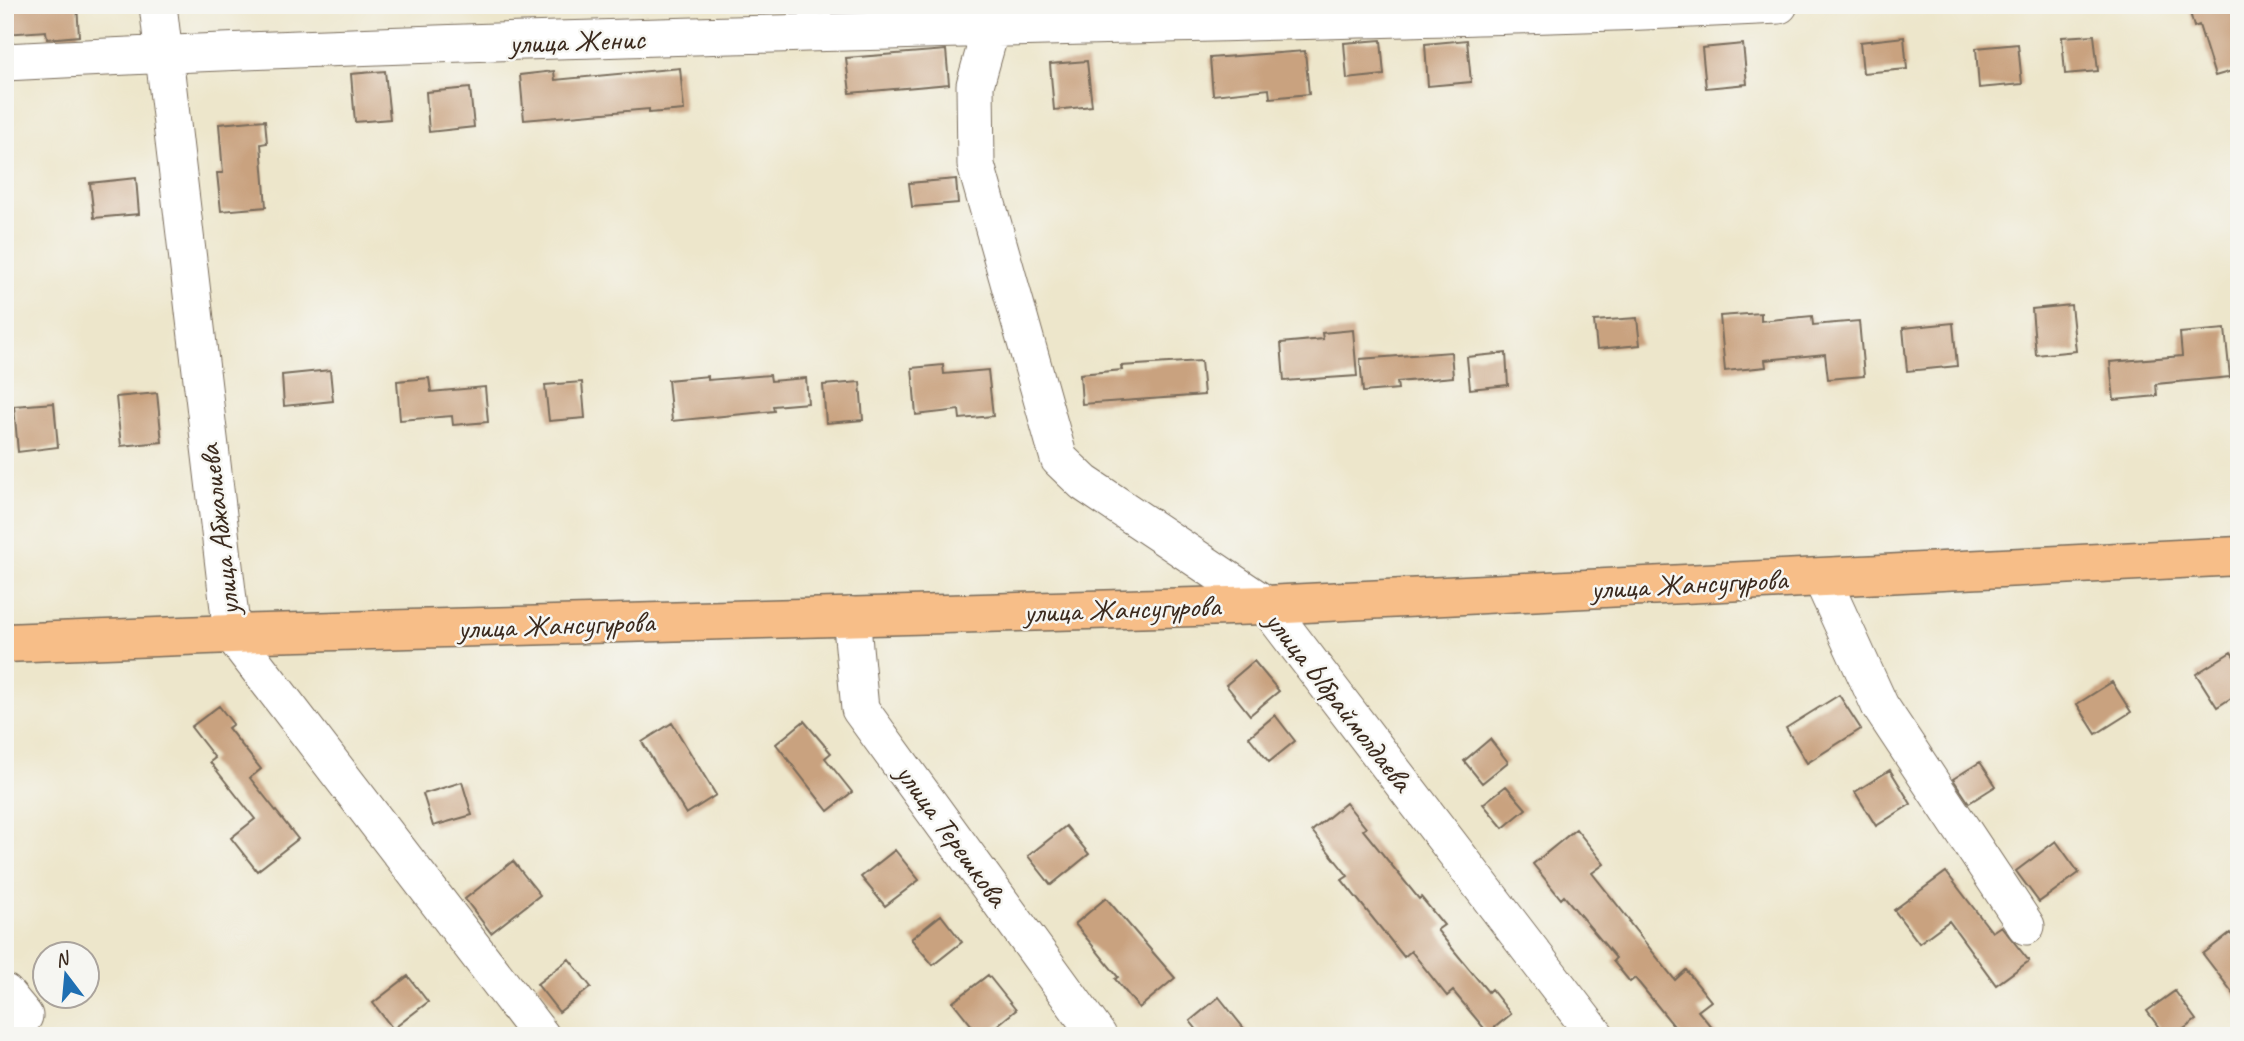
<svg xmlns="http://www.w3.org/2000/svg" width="2244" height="1041" viewBox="0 0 2244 1041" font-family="Caveat,sans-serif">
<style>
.building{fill:#c9a27f}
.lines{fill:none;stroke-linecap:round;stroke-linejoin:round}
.minor-casing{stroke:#796c5b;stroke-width:39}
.major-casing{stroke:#796c5b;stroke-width:41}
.minor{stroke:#fff;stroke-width:37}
.major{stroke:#f7be88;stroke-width:38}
.labels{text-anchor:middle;stroke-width:5;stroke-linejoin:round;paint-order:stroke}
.street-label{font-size:30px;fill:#3b2a1e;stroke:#f6f6f2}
</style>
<rect width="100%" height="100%" fill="#f6f6f2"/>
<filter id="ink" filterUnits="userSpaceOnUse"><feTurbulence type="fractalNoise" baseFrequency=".0143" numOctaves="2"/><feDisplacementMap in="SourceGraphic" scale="14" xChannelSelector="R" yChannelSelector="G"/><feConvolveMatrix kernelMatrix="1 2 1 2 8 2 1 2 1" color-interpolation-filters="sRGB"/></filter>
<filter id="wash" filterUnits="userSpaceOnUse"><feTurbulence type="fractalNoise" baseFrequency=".00686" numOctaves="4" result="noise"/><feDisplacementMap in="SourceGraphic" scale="28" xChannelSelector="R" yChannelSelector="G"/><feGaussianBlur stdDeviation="1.57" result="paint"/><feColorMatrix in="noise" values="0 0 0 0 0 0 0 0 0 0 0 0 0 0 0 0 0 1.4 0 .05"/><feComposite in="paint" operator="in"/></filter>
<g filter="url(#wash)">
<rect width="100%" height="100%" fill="#ede6cb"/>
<g id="blocks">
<path class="building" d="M 5,5 L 77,5 L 79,36 L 47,39 L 46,31 L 5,34 Z
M 2188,5 L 2239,5 L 2239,13 L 2237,14 L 2239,21 L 2239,69 L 2215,76 L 2199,25 L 2194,27 Z
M 2094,35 L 2098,71 L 2065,74 L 2062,37 Z
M 1904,37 L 1907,69 L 1863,73 L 1860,42 Z
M 1381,40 L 1384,75 L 1347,79 L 1344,43 Z
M 1467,40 L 1471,82 L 1428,86 L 1425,44 Z
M 1743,44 L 1747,84 L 1706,88 L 1702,48 Z
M 2018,44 L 2022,84 L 1979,88 L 1976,48 Z
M 946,50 L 949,84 L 850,93 L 846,58 Z
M 1305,51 L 1309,94 L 1270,98 L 1269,89 L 1213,95 L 1210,58 Z
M 1087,61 L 1092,106 L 1054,110 L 1050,64 Z
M 680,68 L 684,110 L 649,113 L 649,109 L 524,120 L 520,75 L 554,71 L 555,80 Z
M 385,71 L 390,119 L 355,122 L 351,74 Z
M 470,88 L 474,127 L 429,132 L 426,92 Z
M 265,120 L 267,143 L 261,144 L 266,207 L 221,211 L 217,173 L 223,173 L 219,124 Z
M 136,178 L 139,214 L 94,218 L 90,183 Z
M 956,179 L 958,203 L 912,207 L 909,183 Z
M 2071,305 L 2076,351 L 2036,355 L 2032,309 Z
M 1761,313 L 1761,321 L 1812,316 L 1813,325 L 1859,321 L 1864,376 L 1828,379 L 1825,354 L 1765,360 L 1766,367 L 1725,371 L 1720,316 Z
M 1637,318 L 1640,345 L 1597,349 L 1594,321 Z
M 1953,323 L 1957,366 L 1907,371 L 1903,328 Z
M 2225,329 L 2230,377 L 2156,384 L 2157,396 L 2114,400 L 2110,362 L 2182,356 L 2180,333 Z
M 1353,330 L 1357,376 L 1284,381 L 1281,343 L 1323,339 L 1322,333 Z
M 1451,352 L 1453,377 L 1397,382 L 1398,389 L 1363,392 L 1360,359 Z
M 1506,353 L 1508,385 L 1470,389 L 1467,357 Z
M 1201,361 L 1204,395 L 1082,404 L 1080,374 L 1122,370 L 1121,366 Z
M 943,365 L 944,374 L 988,370 L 993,416 L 960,419 L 959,410 L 916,415 L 912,368 Z
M 330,370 L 333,401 L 284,406 L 282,375 Z
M 770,375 L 771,381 L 806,378 L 808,403 L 773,406 L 774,411 L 672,421 L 668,380 L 708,376 L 708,380 Z
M 429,378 L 431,392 L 485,387 L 488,422 L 453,425 L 452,416 L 400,420 L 397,381 Z
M 582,382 L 585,418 L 549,421 L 545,385 Z
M 860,382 L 863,420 L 826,423 L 823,385 Z
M 157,393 L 162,442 L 121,446 L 116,397 Z
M 54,403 L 58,447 L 18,452 L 14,406 Z
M 2231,652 L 2239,664 L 2239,693 L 2217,707 L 2196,674 Z
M 1254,661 L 1279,691 L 1250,715 L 1226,685 Z
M 2112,682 L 2131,712 L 2096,734 L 2077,704 Z
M 1839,695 L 1861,729 L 1807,763 L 1786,728 Z
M 219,706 L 233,724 L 228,728 L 261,769 L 250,778 L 298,839 L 257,871 L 231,838 L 255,819 L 210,762 L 215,758 L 191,727 Z
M 1275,715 L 1295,741 L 1269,762 L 1249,737 Z
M 804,721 L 831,753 L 825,758 L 852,792 L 828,811 L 776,744 Z
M 672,723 L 716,795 L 686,814 L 642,742 Z
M 1490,739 L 1508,762 L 1482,783 L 1464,761 Z
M 1980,762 L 1996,786 L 1969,803 L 1953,779 Z
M 1890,770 L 1911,804 L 1876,826 L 1855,792 Z
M 462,782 L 472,815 L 433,826 L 423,794 Z
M 1506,786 L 1526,809 L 1503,828 L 1483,804 Z
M 1346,803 L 1366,828 L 1363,830 L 1419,899 L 1421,897 L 1444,925 L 1437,930 L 1488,992 L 1491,989 L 1511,1014 L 1488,1033 L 1453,991 L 1447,996 L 1411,951 L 1404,957 L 1342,880 L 1348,876 L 1312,831 Z
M 1066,826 L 1089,854 L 1051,885 L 1028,856 Z
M 1576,829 L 1604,864 L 1592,873 L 1630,921 L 1629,922 L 1675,980 L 1686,970 L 1711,1001 L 1698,1011 L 1719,1036 L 1682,1036 L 1635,978 L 1630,982 L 1613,961 L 1616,958 L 1564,896 L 1561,899 L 1533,864 Z
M 2056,841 L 2079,873 L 2039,902 L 2016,871 Z
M 895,850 L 919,880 L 885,906 L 861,877 Z
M 513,861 L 540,895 L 491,933 L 465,899 Z
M 1946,872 L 1992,932 L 2001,926 L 2029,961 L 1996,985 L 1949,921 L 1919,943 L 1894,910 Z
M 1106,898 L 1175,978 L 1139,1008 L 1115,979 L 1118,977 L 1075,924 Z
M 941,915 L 962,942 L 933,965 L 911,939 Z
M 2230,933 L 2239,945 L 2239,1001 L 2203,954 Z
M 569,959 L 591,987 L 559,1012 L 537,984 Z
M 988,975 L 1016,1010 L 984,1036 L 980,1036 L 953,1002 Z
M 408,976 L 428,1002 L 393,1029 L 373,1003 Z
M 2175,991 L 2196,1020 L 2174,1036 L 2165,1036 L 2147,1011 Z
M 1219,997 L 1250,1036 L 1202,1036 L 1190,1021 Z"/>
</g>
</g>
<g filter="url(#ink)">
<use href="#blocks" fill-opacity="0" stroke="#796c5b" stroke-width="2"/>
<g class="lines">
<defs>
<path id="minor" d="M 158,5 L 232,634 L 541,1036
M 990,7 L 991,28 L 975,85 L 976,165 L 1059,459 L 1084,483 L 1266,605 L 1596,1036
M 5,62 C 379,43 754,34 1128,25 C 1345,19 1562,16 1779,5
M 1821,577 L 1880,706 L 2026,926
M 851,616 L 860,709 L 1098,1036
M 5,993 L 24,1016"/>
<path id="major" d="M 5,643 L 232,634 L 1266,605 L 2239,556"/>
</defs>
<use href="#minor" class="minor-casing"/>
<use href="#major" class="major-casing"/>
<use href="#minor" class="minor"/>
<use href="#major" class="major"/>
</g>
</g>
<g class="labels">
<g class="street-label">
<text transform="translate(577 41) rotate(-2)" y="10">улица Женис</text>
<text transform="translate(219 530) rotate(-97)" y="10">улица Абжалиева</text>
<text transform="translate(1689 584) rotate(-3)" y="10">улица Жансугурова</text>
<text transform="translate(1122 609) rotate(-2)" y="10">улица Жансугурова</text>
<text transform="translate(556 625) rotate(-2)" y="10">улица Жансугурова</text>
<text transform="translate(1339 701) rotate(52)" y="10">улица Ыбраймолдаева</text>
<text transform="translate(952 835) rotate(54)" y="10">улица Терешкова</text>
</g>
</g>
<rect width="2244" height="1041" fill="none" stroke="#f6f6f2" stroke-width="28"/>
<g transform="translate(66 975) rotate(344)"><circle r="33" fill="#f6f6f2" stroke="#aba49d" stroke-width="2"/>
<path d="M0-5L12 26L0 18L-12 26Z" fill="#1f6fb2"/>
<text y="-10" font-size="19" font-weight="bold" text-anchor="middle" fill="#3b2a1e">N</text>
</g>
</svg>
